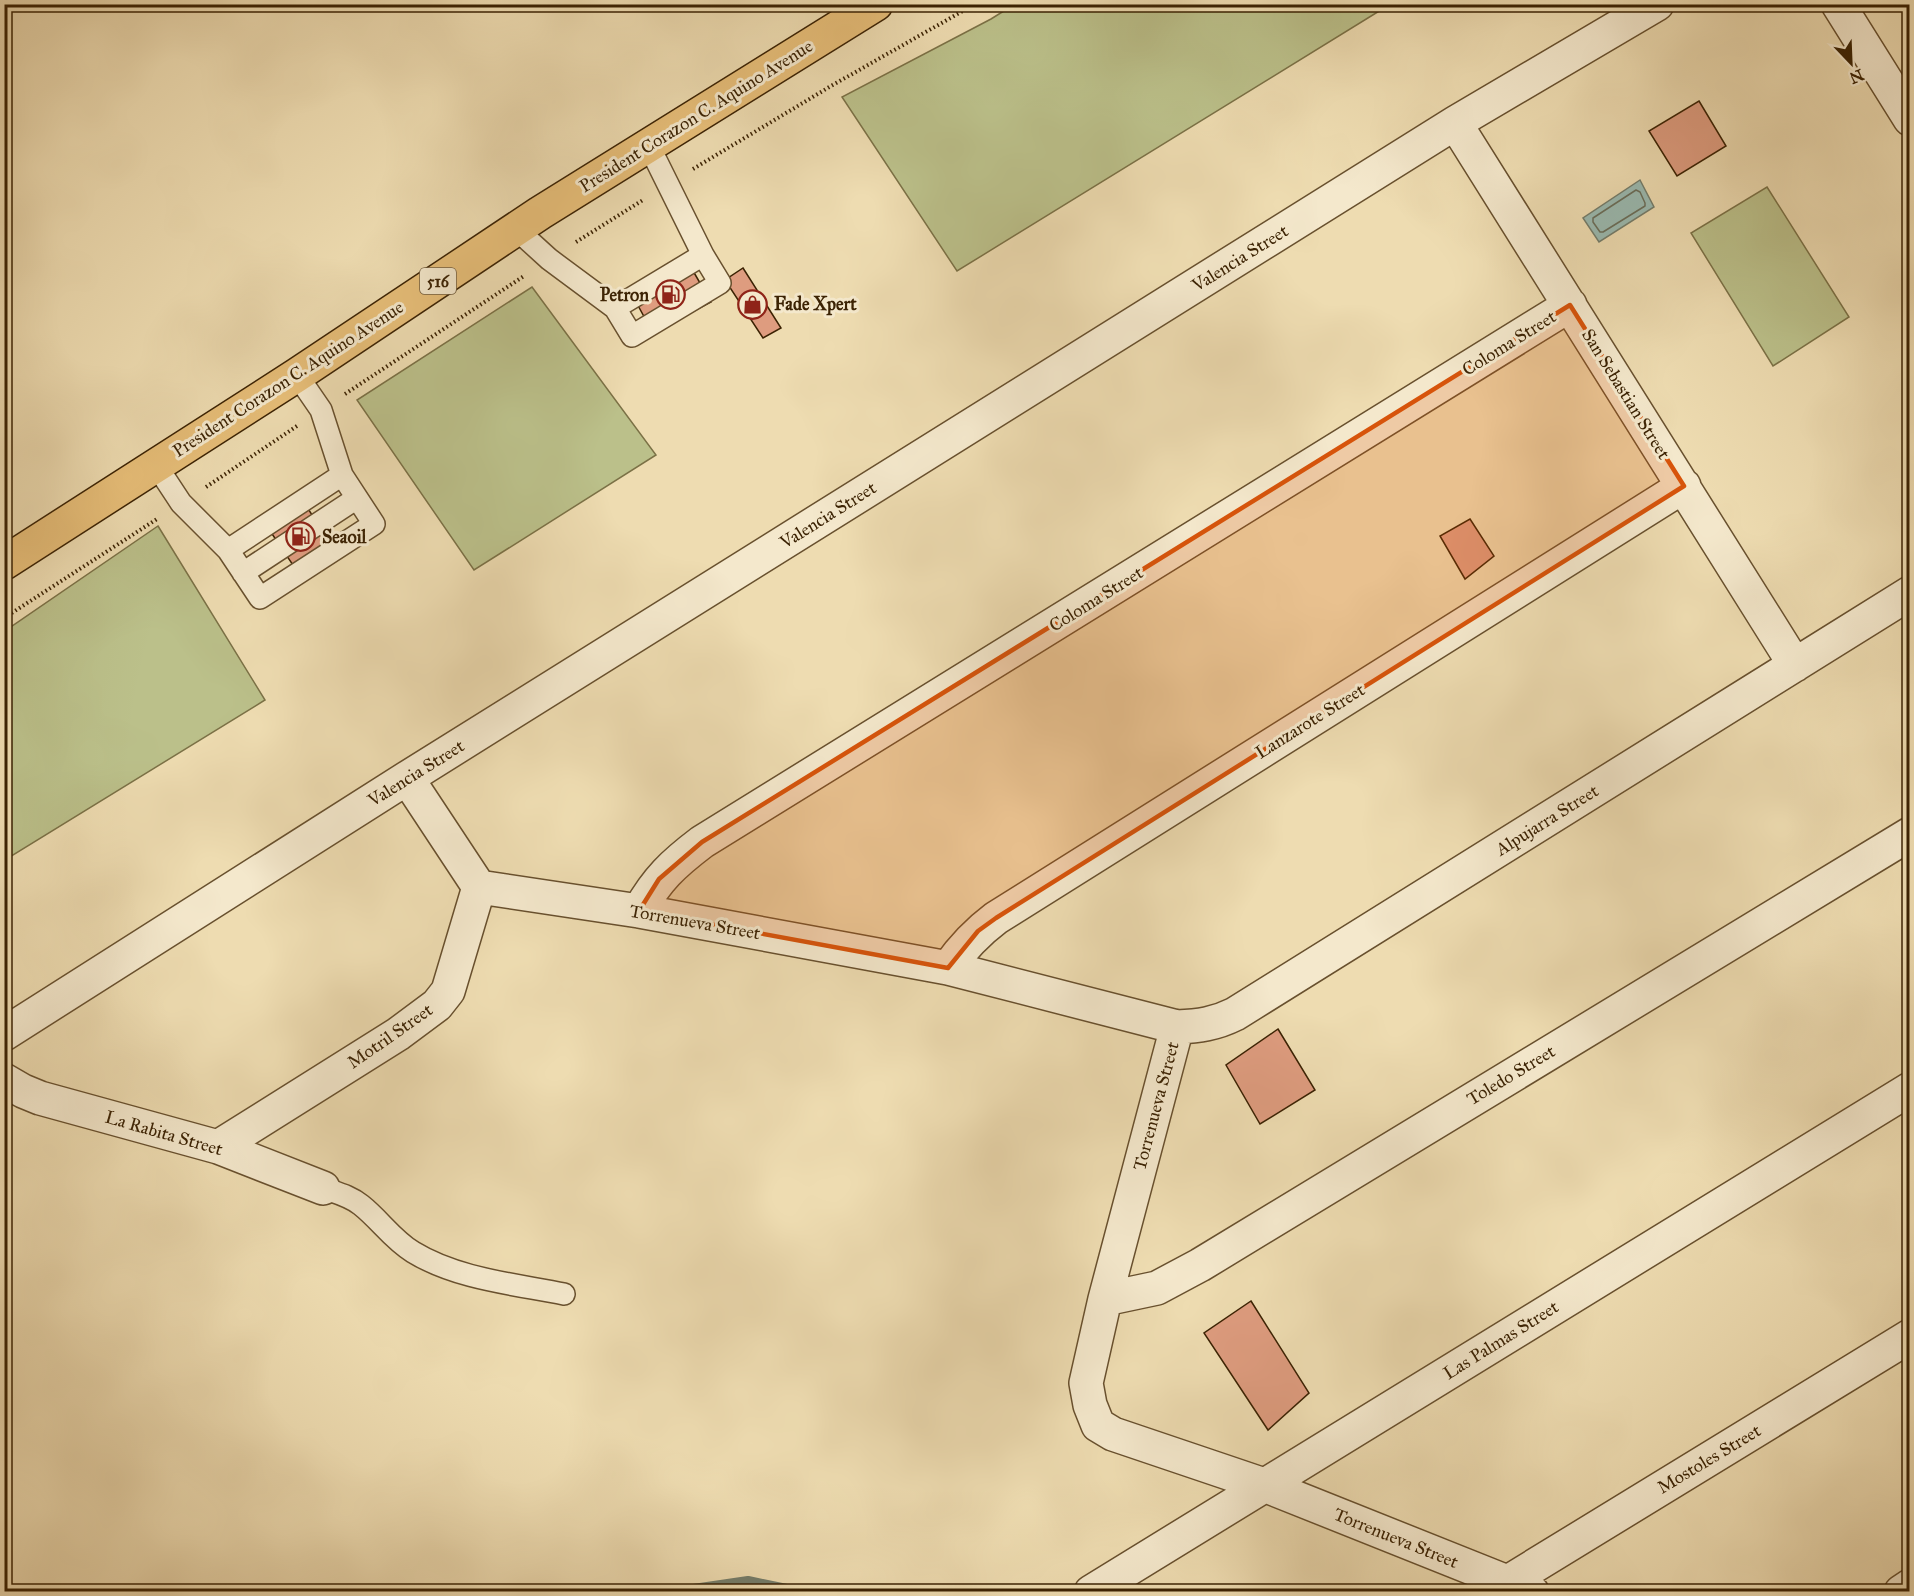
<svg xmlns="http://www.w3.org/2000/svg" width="1914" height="1596" viewBox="0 0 1914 1596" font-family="'IM FELL Great Primer',serif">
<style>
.green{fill:#bbc08a;stroke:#7b7146;stroke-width:1.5}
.water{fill:#9abab1;stroke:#747d6b;stroke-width:1.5}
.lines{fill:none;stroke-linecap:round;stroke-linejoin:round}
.shore{stroke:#6a6e5a;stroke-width:1.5}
.stream{stroke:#747d6b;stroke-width:10}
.building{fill:#de9c7f;stroke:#3b2203;stroke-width:1.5}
.lane-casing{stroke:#68502e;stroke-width:24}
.street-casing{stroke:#68502e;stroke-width:36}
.primary-casing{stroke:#3b2203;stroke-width:36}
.path{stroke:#3b2203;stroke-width:4;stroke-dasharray:1.5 3;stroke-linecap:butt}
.lane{stroke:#f4e8cc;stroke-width:21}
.street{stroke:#f4e8cc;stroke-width:33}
.primary{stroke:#e7be78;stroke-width:33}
.marked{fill:#d7540b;fill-opacity:0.2;stroke:#d7540b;stroke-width:4.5;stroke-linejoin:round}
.labels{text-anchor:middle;stroke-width:6;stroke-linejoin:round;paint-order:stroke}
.shield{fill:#f4e8cc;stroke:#725d3f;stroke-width:1.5}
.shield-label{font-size:16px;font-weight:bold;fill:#3b2203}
.street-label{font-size:18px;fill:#3b2203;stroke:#f4e8cc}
.poi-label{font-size:18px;font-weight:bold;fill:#3b2203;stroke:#f4e8cc;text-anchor:start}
</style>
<rect width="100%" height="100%" fill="#eedcb1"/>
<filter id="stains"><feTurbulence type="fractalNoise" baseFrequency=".00333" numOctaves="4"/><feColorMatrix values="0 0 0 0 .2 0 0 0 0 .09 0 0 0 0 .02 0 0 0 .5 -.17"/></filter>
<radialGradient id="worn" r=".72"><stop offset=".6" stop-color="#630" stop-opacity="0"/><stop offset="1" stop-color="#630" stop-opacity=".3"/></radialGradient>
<path class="green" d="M 1015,4 L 1389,4 L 1389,5 L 957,271 L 842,97 L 991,19 Z
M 1767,187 L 1849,317 L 1773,366 L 1691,233 Z
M 532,287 L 656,455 L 474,570 L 357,400 Z
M 158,526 L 265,700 L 5,860 L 5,631 Z"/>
<path class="water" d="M 1640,180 L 1654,207 L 1599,242 L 1583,218 Z"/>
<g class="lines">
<path class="shore" d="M 1636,190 L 1640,192 L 1645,203 L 1645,206 L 1603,232 L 1600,232 L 1593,222 L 1593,218 Z"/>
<path class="stream" d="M 673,1592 L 748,1581 L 801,1592"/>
</g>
<path class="building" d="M 1699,101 L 1726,146 L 1677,176 L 1649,131 Z
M 685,257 L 711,302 L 653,333 L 629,289 Z
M 743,268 L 781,328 L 763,338 L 725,280 Z
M 299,495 L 339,556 L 303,580 L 262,519 Z
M 1470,519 L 1494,556 L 1465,579 L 1440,536 Z
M 1278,1029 L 1315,1090 L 1260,1124 L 1226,1065 Z
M 1251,1301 L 1309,1393 L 1268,1430 L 1204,1333 Z"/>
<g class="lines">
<defs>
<path id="lane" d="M 648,144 L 703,255
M 516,229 L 549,259 L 615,308
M 703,255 L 720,283 L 632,336 L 615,308 Z
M 297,375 L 321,410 L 342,475
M 156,465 L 181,503 L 228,550
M 342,475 L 374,524 L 260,598 L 228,550 Z
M 243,573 L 357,498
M 323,1188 C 337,1193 350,1196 361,1205 C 380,1220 392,1239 413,1252 C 457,1279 514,1284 564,1294"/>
<path id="street" d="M 1838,4 L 1910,119
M 1455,123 L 1795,665
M 407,778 L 479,887
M 479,887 L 639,911 L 948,968 L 1177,1027 C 1199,1026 1215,1024 1235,1014 L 1910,593
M 639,911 C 657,879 673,864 702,842 L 1570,305
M 948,968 C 962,948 976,933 996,918 L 1684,486
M 1177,1027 L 1105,1299 L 1086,1383 L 1090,1405 L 1098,1425 L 1113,1434 L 1264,1485 L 1532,1592
M 4,1034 L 407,778 L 1455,123 L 1657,4
M 4,1080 L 23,1091 L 40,1098 L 218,1147 L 323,1188
M 218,1147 L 398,1034 L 437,1005 L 448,991 L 479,887
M 1105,1299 L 1157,1288 L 1200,1265 L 1910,834
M 1508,1582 L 1910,1336
M 1091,1592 L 1910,1089
M 1901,1592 L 1910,1586"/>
<path id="primary" d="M 4,563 L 297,375 L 540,213 L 876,4"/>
</defs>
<use href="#lane" class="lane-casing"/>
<use href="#street" class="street-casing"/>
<use href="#primary" class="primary-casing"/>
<path class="path" d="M 693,169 L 831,86 L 975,4
M 576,242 L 643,200
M 345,394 L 524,276
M 206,487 L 297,426
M 4,618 L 157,519"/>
<use href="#lane" class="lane"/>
<use href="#street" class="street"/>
<use href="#primary" class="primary"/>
</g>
<path class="marked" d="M 1570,305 L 1684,486 L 996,918 L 978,931 L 948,968 L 639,911 L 659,879 L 702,842 Z"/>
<defs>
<symbol id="fuel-ring" viewBox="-11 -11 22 22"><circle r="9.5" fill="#f4e8cc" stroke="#8f2418" stroke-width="1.5"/><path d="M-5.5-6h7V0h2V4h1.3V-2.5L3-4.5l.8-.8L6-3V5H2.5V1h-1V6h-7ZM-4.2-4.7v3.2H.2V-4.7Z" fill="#8f2418"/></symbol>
<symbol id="shop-ring" viewBox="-11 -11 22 22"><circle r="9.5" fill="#f4e8cc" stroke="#8f2418" stroke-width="1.5"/><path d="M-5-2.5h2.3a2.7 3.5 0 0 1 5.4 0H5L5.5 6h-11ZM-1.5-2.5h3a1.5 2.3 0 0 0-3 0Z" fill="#8f2418"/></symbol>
</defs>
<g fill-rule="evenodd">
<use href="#fuel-ring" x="654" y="278" width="33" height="33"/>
<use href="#shop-ring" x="736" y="288" width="33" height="33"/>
<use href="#fuel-ring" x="284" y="520" width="33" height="33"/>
</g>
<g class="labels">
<rect class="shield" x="420" y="268" width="36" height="26" rx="4.5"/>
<g class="shield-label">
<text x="438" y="287">516</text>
</g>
<g class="street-label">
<text transform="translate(696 116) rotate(-32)" y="6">President Corazon C. Aquino Avenue</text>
<text transform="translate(1240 258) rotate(-32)" y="6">Valencia Street</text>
<text transform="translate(1509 343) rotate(-32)" y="6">Coloma Street</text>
<text transform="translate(288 379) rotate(-33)" y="6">President Corazon C. Aquino Avenue</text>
<text transform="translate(1626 394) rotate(58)" y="6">San Sebastian Street</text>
<text transform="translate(828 515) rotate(-32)" y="6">Valencia Street</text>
<text transform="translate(1096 599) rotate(-32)" y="6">Coloma Street</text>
<text transform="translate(1310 721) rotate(-32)" y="6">Lanzarote Street</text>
<text transform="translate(416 773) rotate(-32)" y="6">Valencia Street</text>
<text transform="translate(1547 820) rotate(-32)" y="6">Alpujarra Street</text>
<text transform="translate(695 922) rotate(10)" y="6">Torrenueva Street</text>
<text transform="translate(390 1036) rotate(-35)" y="6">Motril Street</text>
<text transform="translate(1511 1075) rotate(-31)" y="6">Toledo Street</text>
<text transform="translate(1156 1106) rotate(-75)" y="6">Torrenueva Street</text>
<text transform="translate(164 1133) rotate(16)" y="6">La Rabita Street</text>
<text transform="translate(1501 1340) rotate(-32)" y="6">Las Palmas Street</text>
<text transform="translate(1709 1459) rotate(-31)" y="6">Mostoles Street</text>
<text transform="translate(1396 1538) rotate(22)" y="6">Torrenueva Street</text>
</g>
<g class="poi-label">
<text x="649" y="301" text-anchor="end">Petron</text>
<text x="774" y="310">Fade Xpert</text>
<text x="322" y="543">Seaoil</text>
</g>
</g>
<rect width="1914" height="1596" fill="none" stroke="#eedcb1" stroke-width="24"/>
<rect x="6" y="6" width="1902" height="1584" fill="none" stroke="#3b2203" stroke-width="3"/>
<rect x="12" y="12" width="1890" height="1572" fill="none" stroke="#3b2203" stroke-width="1.5"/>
<g transform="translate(1851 63) rotate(157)" stroke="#f4e8cc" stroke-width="4.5" paint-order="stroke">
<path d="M0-4.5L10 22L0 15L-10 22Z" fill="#3b2203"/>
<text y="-9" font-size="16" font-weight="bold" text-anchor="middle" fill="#3b2203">N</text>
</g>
<rect width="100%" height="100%" filter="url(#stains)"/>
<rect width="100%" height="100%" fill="url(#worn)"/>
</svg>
